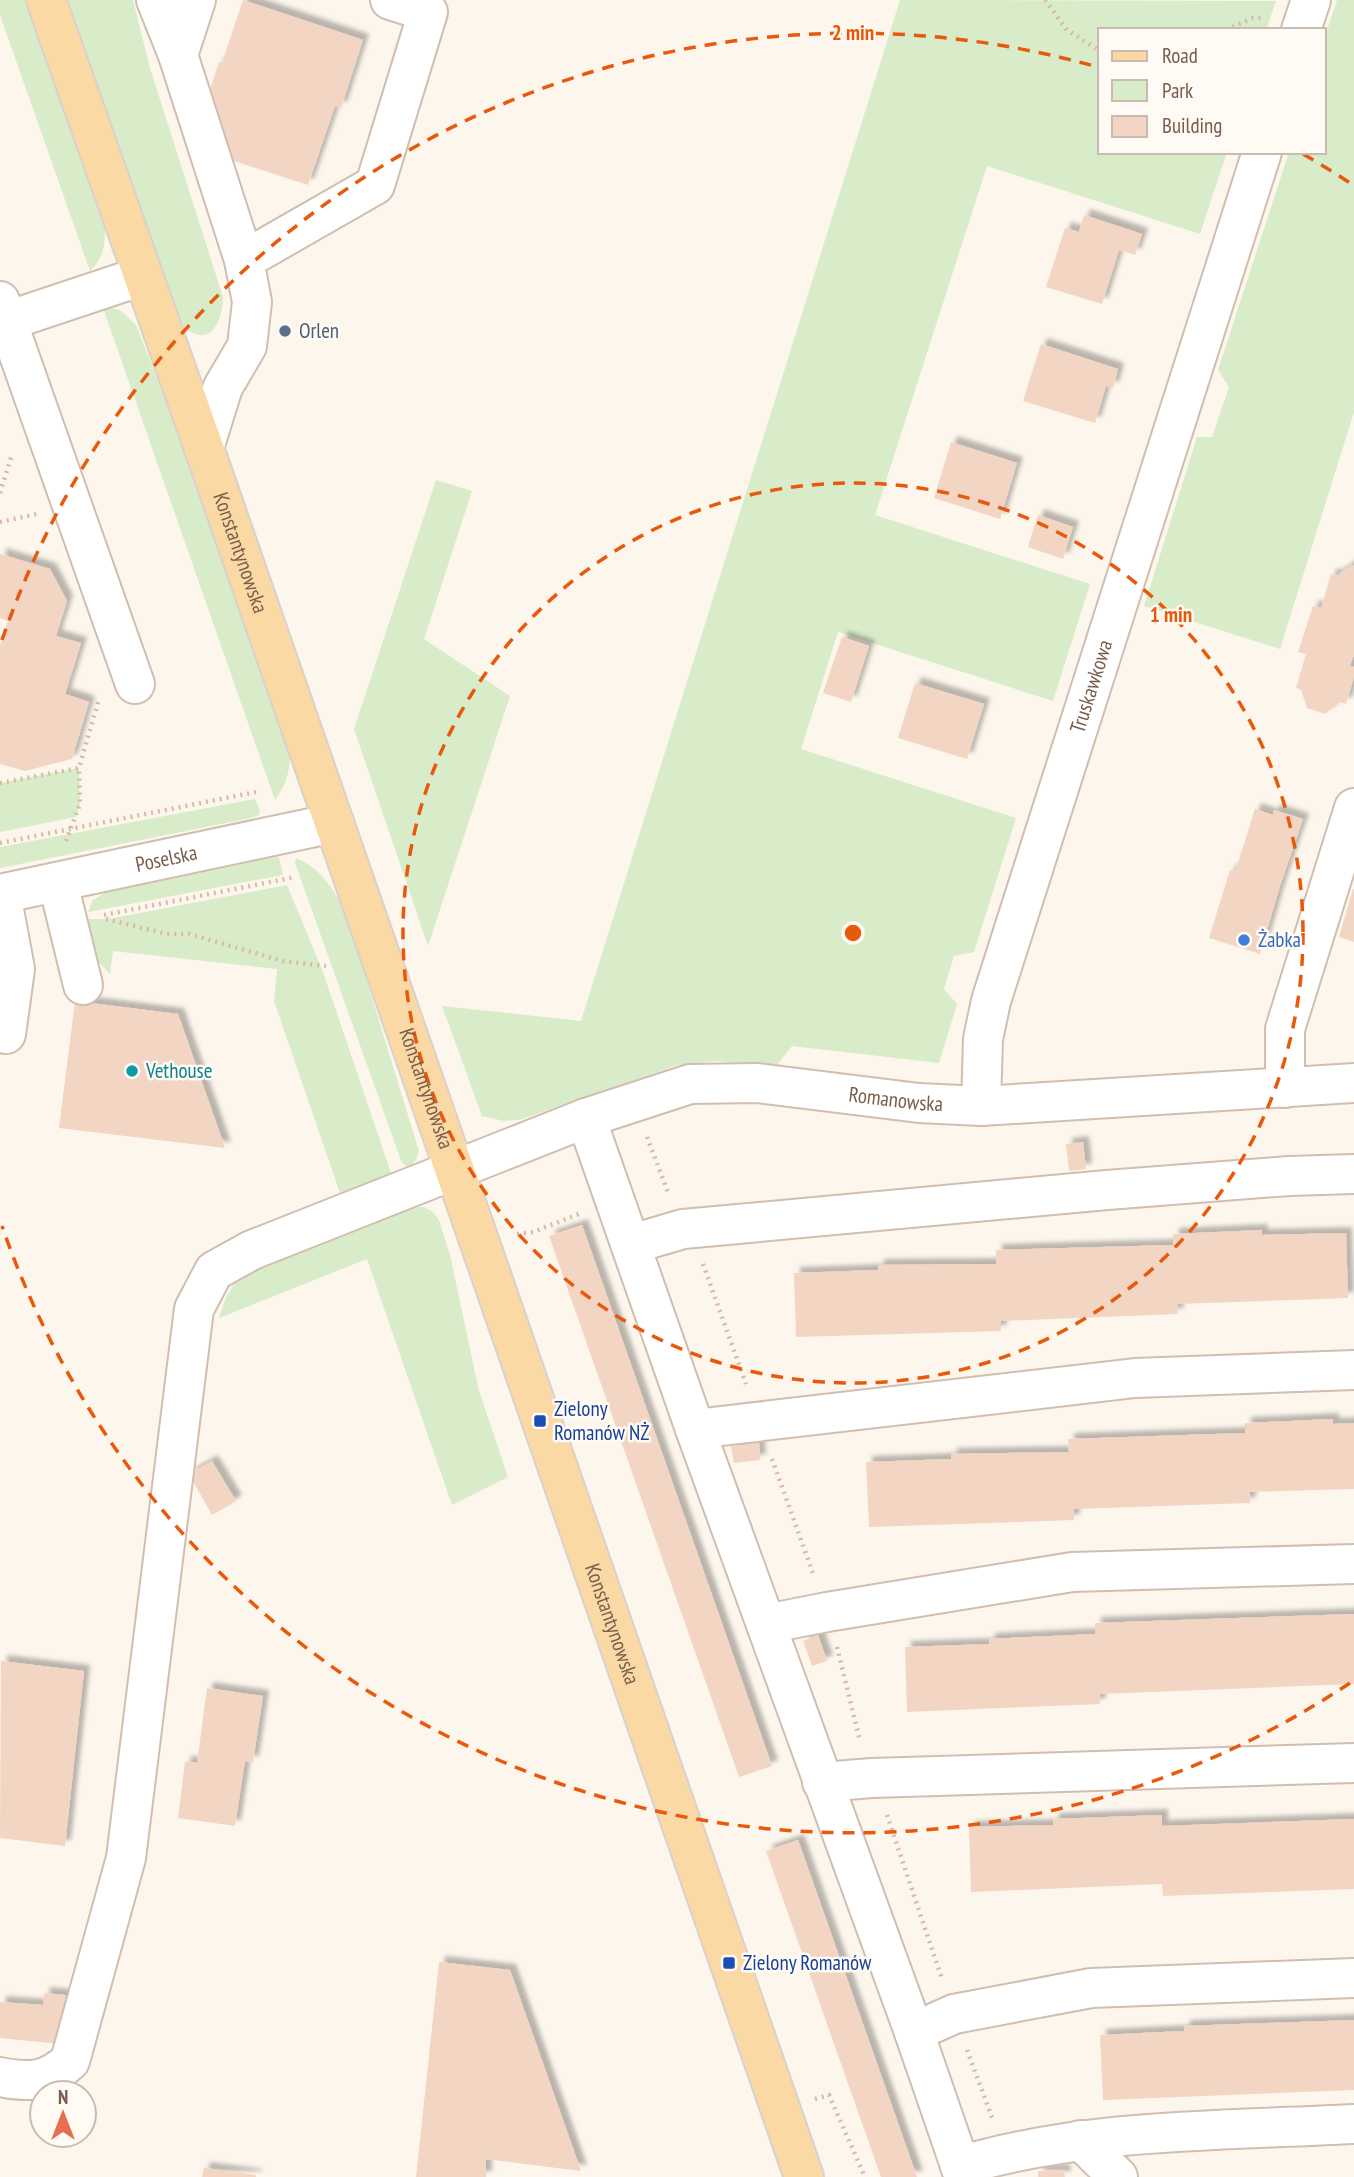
<svg xmlns="http://www.w3.org/2000/svg" width="1354" height="2177" viewBox="0 0 1354 2177" font-family="'PT Sans Narrow',sans-serif">
<style>
.green{fill:#d8ecc9}
.building{fill:#f3d5c3;filter:url(#shadow)}
.lines{fill:none;stroke-linecap:round;stroke-linejoin:round}
.minor-casing{stroke:#d1beb0;stroke-width:42}
.major-casing{stroke:#dad1cd;stroke-width:42}
.path{stroke:#d9b8a5;stroke-width:4.5;stroke-dasharray:2 5;stroke-linecap:butt}
.minor{stroke:#fff;stroke-width:38}
.major{stroke:#fbd9a5;stroke-width:38}
.ring{fill:none;stroke:#e8590c;stroke-width:3.5;stroke-dasharray:12 9}
.service-dot{fill:#5c6f8a;stroke:#fffaf3;stroke-width:2.5}
.shop-dot{fill:#3f7fe0;stroke:#fffaf3;stroke-width:2.5}
.culture-dot{fill:#0f9aa8;stroke:#fffaf3;stroke-width:2.5}
.transit-dot{fill:#1a4fb4;stroke:#fffaf3;stroke-width:2.5}
.labels{text-anchor:middle;stroke-width:5;stroke-linejoin:round;paint-order:stroke}
.service-label{font-size:21px;fill:#4e5e75;stroke:#fffaf3;text-anchor:start}
.street-label{font-size:21px;fill:#7a5c4d;stroke:#fffaf3}
.shop-label{font-size:21px;fill:#366cbe;stroke:#fffaf3;text-anchor:start}
.culture-label{font-size:21px;fill:#0d838f;stroke:#fffaf3;text-anchor:start}
.transit-label{font-size:21px;fill:#164399;stroke:#fffaf3;text-anchor:start}
.centre{fill:#e8590c;stroke:#fffaf3;stroke-width:3.5}
.ring-label{font-size:21px;text-anchor:middle;font-weight:bold;fill:#e8590c;stroke:#fffaf3;stroke-width:5;stroke-linejoin:round;paint-order:stroke}
</style>
<defs>
<filter id="shadow"><feDropShadow dx="6" dy="-6" stdDeviation="2" flood-color="#0004"/></filter>
</defs>
<rect width="100%" height="100%" fill="#fdf6ec"/>
<path class="green" d="M 0,0 L 27,0 L 105,219 C 105,240 106,256 90,271 L 0,15 Z
M 68,0 L 133,0 L 150,68 L 223,297 C 222,325 209,350 180,324 Z
M 900,0 L 1276,1 L 1266,30 L 1100,30 L 1100,152 L 1227,152 L 1200,234 L 987,166 L 875,515 L 1090,584 L 1053,701 L 838,632 L 801,749 L 1016,818 L 974,952 L 954,956 L 944,989 L 957,1004 L 939,1063 L 792,1046 L 776,1066 L 717,1061 L 678,1065 L 519,1120 L 504,1121 L 482,1116 L 442,1006 L 581,1021 Z
M 1337,0 L 1354,0 L 1354,412 L 1280,649 L 1144,606 L 1197,437 L 1212,437 L 1229,387 L 1218,370 L 1289,152 L 1324,152 L 1324,39 Z
M 102,305 L 121,311 L 136,325 L 164,396 L 290,758 C 289,775 285,786 275,800 Z
M 436,480 L 472,491 L 424,639 L 510,696 L 428,946 L 354,729 Z
M 79,768 L 80,804 L 76,817 L 0,832 L 0,783 Z
M 255,799 L 260,810 L 259,815 L 251,818 L 0,868 L 0,847 Z
M 279,857 L 283,875 L 88,912 L 93,900 L 113,888 L 250,860 Z
M 296,858 C 321,868 332,888 345,910 L 419,1151 L 416,1160 L 409,1167 L 402,1163 L 295,863 Z
M 287,885 L 323,972 L 391,1173 L 340,1193 L 274,1001 L 277,969 L 113,951 L 110,974 L 96,959 L 87,919 L 108,919 Z
M 417,1207 L 424,1207 L 433,1212 L 439,1220 L 450,1255 L 479,1391 L 508,1477 L 452,1505 L 367,1259 L 219,1318 C 225,1299 230,1283 248,1272 L 404,1208 L 406,1211 Z"/>
<path class="building" d="M 243,0 L 363,40 L 341,108 L 335,106 L 308,185 L 191,147 L 219,62 L 222,63 Z
M 1084,215 L 1142,234 L 1135,255 L 1119,250 L 1102,304 L 1046,287 L 1065,228 L 1079,232 Z
M 1041,344 L 1118,369 L 1113,388 L 1106,386 L 1095,423 L 1023,401 Z
M 951,442 L 1017,463 L 1000,519 L 934,498 Z
M 1038,515 L 1073,527 L 1063,559 L 1028,547 Z
M 0,554 L 50,569 L 67,601 L 56,636 L 81,643 L 65,694 L 89,702 L 72,759 L 25,771 L 0,764 L 0,645 L 8,621 L 0,618 Z
M 1352,565 L 1354,565 L 1354,654 L 1350,666 L 1354,667 L 1354,677 L 1346,704 L 1340,702 L 1325,714 L 1307,708 L 1301,690 L 1296,688 L 1306,654 L 1298,652 L 1313,606 L 1321,608 L 1331,574 L 1336,576 Z
M 842,637 L 869,646 L 851,702 L 823,693 Z
M 915,683 L 984,704 L 967,759 L 898,738 Z
M 1255,809 L 1273,815 L 1274,810 L 1303,819 L 1280,886 L 1260,954 L 1209,938 L 1230,870 L 1235,872 Z
M 1353,889 L 1354,889 L 1354,942 L 1339,937 Z
M 75,1001 L 178,1014 L 225,1148 L 59,1128 Z
M 1083,1142 L 1086,1169 L 1069,1171 L 1066,1144 Z
M 582,1225 L 772,1766 L 739,1777 L 549,1236 Z
M 1262,1230 L 1262,1235 L 1346,1233 L 1348,1298 L 1177,1304 L 1178,1314 L 1001,1321 L 1001,1331 L 796,1337 L 794,1273 L 878,1270 L 878,1265 L 996,1264 L 996,1250 L 1173,1245 L 1173,1234 Z
M 1333,1419 L 1333,1424 L 1354,1423 L 1354,1489 L 1250,1492 L 1250,1503 L 1074,1509 L 1074,1520 L 869,1527 L 866,1462 L 951,1459 L 951,1454 L 1069,1452 L 1068,1439 L 1245,1433 L 1245,1423 Z
M 759,1443 L 760,1460 L 734,1463 L 731,1446 Z
M 212,1461 L 236,1501 L 212,1515 L 189,1474 Z
M 1354,1614 L 1354,1684 L 1100,1694 L 1100,1704 L 907,1712 L 905,1647 L 989,1644 L 989,1639 L 1095,1634 L 1095,1623 Z
M 818,1635 L 827,1661 L 812,1666 L 803,1641 Z
M 1,1661 L 84,1671 L 65,1846 L 0,1838 Z
M 207,1688 L 263,1696 L 253,1762 L 245,1761 L 235,1826 L 178,1818 L 185,1762 L 197,1763 Z
M 1162,1815 L 1162,1826 L 1354,1819 L 1354,1889 L 1163,1896 L 1162,1884 L 971,1892 L 969,1827 L 1053,1825 L 1053,1819 Z
M 798,1840 L 917,2177 L 881,2177 L 766,1851 Z
M 439,1962 L 510,1970 L 581,2171 L 486,2159 L 486,2177 L 416,2177 Z
M 44,1993 L 74,1996 L 70,2045 L 0,2038 L 0,2002 L 43,2005 Z
M 1354,2020 L 1354,2090 L 1103,2100 L 1100,2035 L 1184,2031 L 1184,2026 Z
M 204,2168 L 256,2175 L 256,2177 L 202,2177 Z
M 1064,2170 L 1065,2177 L 1038,2177 L 1038,2171 Z"/>
<g class="lines">
<defs>
<g id="minor">
<path d="M 156,0 L 178,55 L 244,260 L 252,302 L 247,346 L 223,387 L 204,448"/>
<path d="M 1301,30 L 1311,0"/>
<path d="M 178,55 L 196,0"/>
<path d="M 244,260 L 375,185 L 428,12 L 390,0"/>
<path d="M 0,301 L 135,684"/>
<path d="M 7,321 L 142,276"/>
<path d="M 58,883 L 83,985"/>
<path id="s1" d="M 0,894 L 334,823"/>
<path d="M 1,894 L 15,969 L 6,1034"/>
<path d="M 1285,1088 L 1285,1029 L 1354,808"/>
<path id="s2" d="M 981,1106 L 983,1039 L 991,1001 L 1262,152"/>
<path d="M 586,1118 L 695,1429 L 914,2032 L 964,2177"/>
<path d="M 632,1244 L 683,1229 L 1107,1190 L 1289,1176 L 1354,1174"/>
<path d="M 695,1429 L 1135,1378 L 1354,1370"/>
<path d="M 766,1624 L 827,1612 L 1072,1572 L 1354,1564"/>
<path d="M 822,1782 L 872,1778 L 1354,1763"/>
<path d="M 914,2032 L 954,2014 L 1091,1988 L 1354,1978"/>
<path id="s3" d="M 0,2077 C 30,2083 47,2082 70,2061 L 126,1858 L 194,1309 L 214,1271 L 252,1250 L 586,1118 L 690,1084 L 757,1083 L 919,1103 L 981,1106 L 1354,1083"/>
<path d="M 1080,2140 L 1118,2177"/>
<path d="M 960,2166 C 1087,2128 1222,2131 1354,2124"/>
</g>
<g id="major">
<path id="s4" d="M 46,0 L 204,448 L 804,2177"/>
</g>
</defs>
<use href="#minor" class="minor-casing"/>
<use href="#major" class="major-casing"/>
<path class="path" d="M 1045,0 L 1067,30 L 1100,51
M 1226,30 L 1253,18 L 1265,18
M 0,493 L 12,454
M 0,522 L 37,514
M 0,783 L 79,768 L 99,699
M 66,841 L 80,804 L 79,768
M 0,843 L 261,791
M 104,915 L 295,877
M 106,919 L 167,934 L 189,934 L 283,961 L 326,966
M 647,1137 L 669,1195
M 517,1234 L 533,1232 L 579,1214
M 703,1264 L 746,1384
M 772,1459 L 814,1576
M 837,1647 L 860,1741
M 887,1815 L 942,1979
M 967,2050 L 993,2120
M 815,2099 L 829,2095 L 865,2177"/>
<use href="#minor" class="minor"/>
<use href="#major" class="major"/>
</g>
<g class="ring">
<circle cx="853" cy="933" r="450"/>
<path d="M1350 1683A900 900 0 0 1 2 1226M2 640A900 900 0 0 1 1094 66M1303 154A900 900 0 0 1 1350 183"/>
</g>
<circle class="service-dot" cx="285" cy="331" r="7"/>
<circle class="shop-dot" cx="1244" cy="940" r="7"/>
<circle class="culture-dot" cx="132" cy="1071" r="7"/>
<g class="transit-dot">
<rect x="533" y="1414" width="14" height="14" rx="3.5"/>
<rect x="722" y="1956" width="14" height="14" rx="3.5"/>
</g>
<g class="labels">
<g class="service-label">
<text x="299" y="338">Orlen</text>
</g>
<g class="street-label">
<text dy="7" stroke="none"><textPath href="#s4" startOffset="586">Konstantynowska</textPath></text>
<text dy="7" stroke="none"><textPath href="#s2" startOffset="436">Truskawkowa</textPath></text>
<text dy="7" stroke="none"><textPath href="#s1" startOffset="170">Poselska</textPath></text>
<text dy="7" stroke="none"><textPath href="#s4" startOffset="1153">Konstantynowska</textPath></text>
<text dy="7" stroke="none"><textPath href="#s3" startOffset="1601">Romanowska</textPath></text>
<text dy="7" stroke="none"><textPath href="#s4" startOffset="1720">Konstantynowska</textPath></text>
</g>
<g class="shop-label">
<text x="1258" y="947">Żabka</text>
</g>
<g class="culture-label">
<text x="146" y="1078">Vethouse</text>
</g>
<g class="transit-label">
<text x="554" y="1416">Zielony<tspan x="554" dy="24">Romanów NŻ</tspan></text>
<text x="743" y="1970">Zielony Romanów</text>
</g>
</g>
<circle cx="853" cy="933" r="10" class="centre"/>
<g class="ring-label">
<text x="853" y="40">2 min</text>
<text x="1171" y="622">1 min</text>
</g>
<rect x="1098" y="28" width="228" height="126" fill="#fffaf3" stroke="#cabbb1" stroke-width="2"/>
<rect x="1112" y="51" width="35" height="10" fill="#fbd9a5" stroke="#cabbb1" stroke-width="2"/>
<text x="1162" y="63" font-size="21" fill="#7a5c4d">Road</text>
<rect x="1112" y="80" width="35" height="21" fill="#d8ecc9" stroke="#cabbb1" stroke-width="2"/>
<text x="1162" y="98" font-size="21" fill="#7a5c4d">Park</text>
<rect x="1112" y="116" width="35" height="21" fill="#f3d5c3" stroke="#cabbb1" stroke-width="2"/>
<text x="1162" y="133" font-size="21" fill="#7a5c4d">Building</text>
<g transform="translate(63 2114)"><circle r="33" fill="#fffaf3" stroke="#cabbb1" stroke-width="2"/>
<path d="M0-5L12 26L0 18L-12 26Z" fill="#e76f51"/>
<text y="-10" font-size="19" font-weight="bold" text-anchor="middle" fill="#7a5c4d">N</text>
</g>
</svg>
